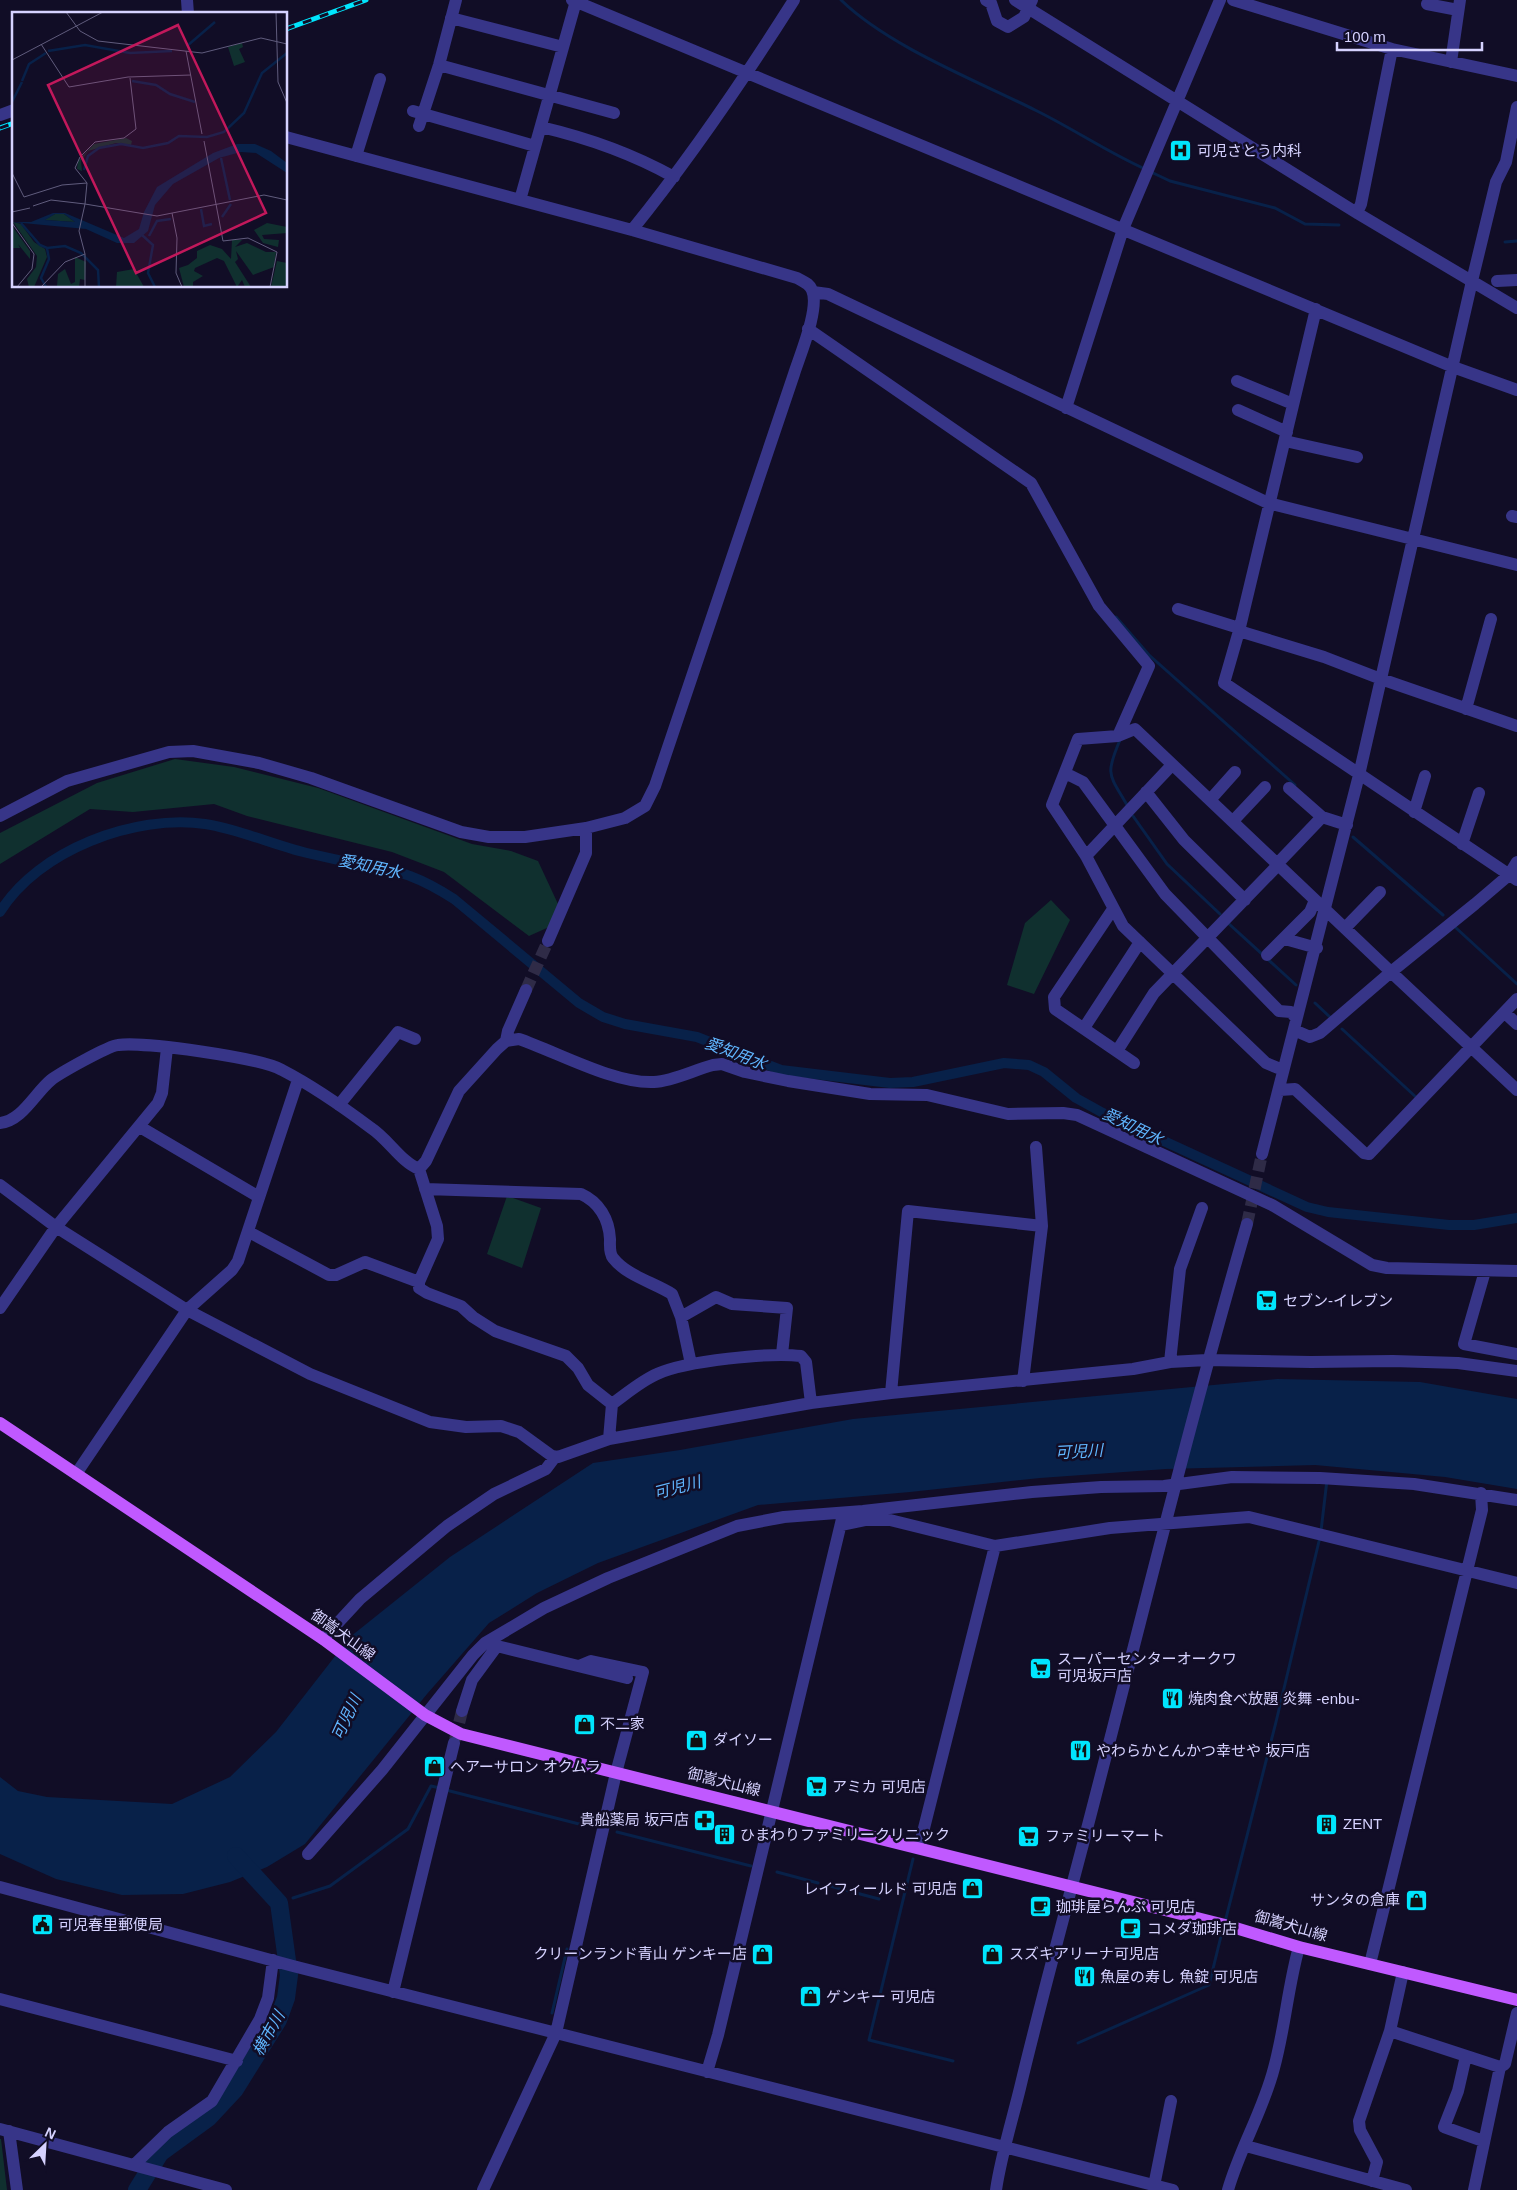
<svg xmlns="http://www.w3.org/2000/svg" width="1517" height="2190" viewBox="0 0 1517 2190" font-family="Helvetica,'Noto Sans JP',sans-serif">
<style>
.green{fill:#10302f}
.water{fill:#082149}
.lines{fill:none;stroke-linecap:round;stroke-linejoin:round}
.stream{stroke:#082149;stroke-width:3}
.canal{stroke:#082149;stroke-width:10}
.river{stroke:#082149;stroke-width:18}
.minor-tunnel{stroke:#2f2b47;stroke-width:12;stroke-dasharray:12 6;stroke-linecap:butt}
.minor{stroke:#373588;stroke-width:12}
.major{stroke:#c059ff;stroke-width:12}
.rail-casing{stroke:#00e5fd;stroke-width:5}
.rail{stroke:#110d26;stroke-width:3;stroke-dasharray:9;stroke-linecap:butt}
.labels{text-anchor:middle;stroke-width:5;stroke-linejoin:round;paint-order:stroke}
.poi-label{font-size:15px;fill:#d6d2ff;stroke:#110d26;text-anchor:start}
.street-label{font-size:15px;fill:#d6d2ff;stroke:#110d26}
.water-label{font-size:16px;font-style:italic;fill:#60b6ff;stroke:#110d26}
.inset-river{fill:none;stroke:#082149;stroke-width:2.5}
.inset-road{fill:none;stroke:#605c7d;stroke-width:1}
.view{fill:#c2185b;fill-opacity:0.15;stroke:#c2185b;stroke-width:2.5}
.inset-edge{fill:none;stroke:#d6d2ff;stroke-width:2.5}
</style>
<rect width="100%" height="100%" fill="#110d26"/>
<path class="green" d="M 175,759 L 234,767 L 318,788 L 472,844 L 511,851 L 538,861 L 558,904 L 549,927 L 529,936 L 444,872 L 392,852 L 247,816 L 214,804 L 133,812 L 90,809 L 0,864 L 0,833 L 97,783 Z
M 1051,900 L 1070,920 L 1034,994 L 1007,985 L 1025,923 Z
M 507,1196 L 541,1208 L 522,1268 L 487,1254 Z
M 0,2139 L 1,2139 L 7,2190 L 0,2190 Z"/>
<path class="water" d="M 1277,1379 L 1420,1382 L 1517,1399 L 1517,1489 L 1445,1477 L 1315,1465 L 1166,1469 L 1040,1478 L 910,1492 L 758,1505 L 598,1563 L 537,1593 L 489,1623 L 427,1694 L 305,1844 L 267,1867 L 230,1882 L 183,1894 L 122,1895 L 56,1879 L 0,1854 L 0,1777 L 18,1791 L 47,1797 L 172,1804 L 230,1777 L 276,1732 L 350,1637 L 450,1557 L 593,1463 L 680,1450 L 853,1419 Z"/>
<g class="lines">
<path class="stream" d="M 841,0 C 888,46 975,80 1035,110 C 1072,128 1107,152 1145,169
M 1151,172 L 1170,181 L 1275,208 L 1305,224 L 1339,225
M 1505,242 L 1517,241
M 1116,617 L 1149,655 L 1295,785
M 1120,740 C 1105,775 1109,774 1127,805
M 1133,816 L 1167,864 L 1220,914
M 1353,837 L 1443,915
M 1228,923 L 1296,985
M 1455,927 L 1517,984
M 1315,1003 L 1330,1017
M 1342,1029 L 1417,1098
M 1321,1531 L 1327,1480
M 446,1790 L 583,1825
M 617,1832 L 751,1866
M 913,1859 L 869,2040 L 953,2061
M 777,1872 L 818,1883
M 830,1886 L 879,1899
M 293,1898 L 330,1886 L 408,1829 L 431,1786 L 440,1788
M 279,1903 L 284,1902
M 1225,1922 L 1276,1722 L 1320,1537
M 552,2013 L 567,1949
M 1078,2043 L 1209,1985 L 1223,1928"/>
<path class="canal" d="M 0,912 C 38,850 135,814 205,824 C 239,829 273,845 307,853 C 329,858 351,863 374,868 C 386,870 399,871 410,876 C 426,882 440,890 454,899 L 579,1003 L 603,1017 L 625,1024 L 697,1037 L 781,1070 L 890,1083 L 913,1082 L 1004,1063 L 1029,1065 L 1044,1072 L 1076,1098 L 1103,1113 L 1307,1207 L 1328,1212 L 1449,1225 L 1474,1225 L 1517,1218"/>
<path class="river" d="M 137,2190 L 160,2153 L 208,2118 L 235,2089 L 278,2020 L 286,1998 L 289,1975 L 279,1903 L 236,1856"/>
<path class="minor-tunnel" d="M 526,990 L 548,941
M 1247,1224 L 1262,1154
M 455,1740 L 462,1711"/>
<path class="minor" d="M 187,0 L 188,14
M 572,0 L 1453,367 L 1517,390
M 986,0 L 991,3 L 997,21 L 1008,27 L 1024,17 L 1032,0
M 1015,0 L 1357,213 L 1517,308
M 1233,0 L 1392,49 L 1517,76
M 1427,4 L 1458,10
M 451,18 L 563,47
M 1451,62 L 1460,0
M 439,65 L 614,113
M 413,111 L 535,146
M 0,115 L 14,110
M 419,126 L 439,65 L 456,0
M 541,127 C 588,138 631,153 674,177
M 356,156 L 380,79
M 520,200 L 576,1
M 1357,213 L 1361,204 L 1392,49
M 632,230 C 691,157 744,79 794,0
M 1497,281 L 1517,280
M 813,292 L 828,294 L 1268,503 L 1517,565
M 1316,309 L 1239,631 L 1224,683 L 1517,880
M 808,329 L 1031,483 L 1099,606 L 1149,666 L 1118,736
M 1237,381 L 1293,404
M 1066,408 L 1123,229 L 1220,0
M 1238,410 L 1287,432
M 1285,441 L 1357,457
M 1512,516 L 1517,517
M 1178,609 L 1239,628
M 1239,631 L 1324,657 L 1381,679 L 1517,726
M 1466,709 L 1491,619
M 1065,773 L 1083,782 L 1165,894 L 1279,1011 L 1291,1012 L 1296,1018
M 1289,788 L 1322,817 L 1347,825
M 1146,792 L 1184,840 L 1245,900
M 1210,800 L 1235,772
M 1414,812 L 1425,776
M 0,816 L 67,781 L 169,752 L 193,751 L 259,763 L 311,778 L 461,832 L 489,837 L 525,837 L 586,828 L 625,818 L 645,806 L 655,786 L 794,374 C 800,355 820,308 812,290 C 809,283 804,282 797,278 L 632,230 L 286,137
M 1233,821 L 1265,787
M 1462,844 L 1479,793
M 1086,856 L 1172,765
M 1517,862 L 1509,875 L 1475,904 L 1391,972 L 1517,1090
M 1278,863 L 1322,817
M 1113,909 L 1054,997 L 1055,1009 L 1134,1063
M 1345,928 L 1380,892
M 1285,939 L 1317,948
M 548,941 L 586,853 L 586,828
M 1267,955 L 1310,912 L 1315,900
M 1505,1013 L 1517,1024
M 1084,1028 L 1140,942
M 506,1041 L 508,1031 L 526,990
M 1117,1051 L 1154,993 L 1279,864
M 1283,1070 L 1266,1063 L 1123,926 L 1086,856 L 1052,805 L 1078,739 L 1118,736 L 1135,729 L 1391,972 L 1320,1033 L 1310,1037 L 1294,1030
M 1280,1090 L 1295,1089 L 1364,1153 L 1369,1154 L 1517,999
M 339,1105 L 398,1032 L 415,1039
M 0,1123 C 22,1121 35,1093 51,1080 C 60,1073 108,1046 118,1045 C 142,1041 261,1058 282,1070 C 313,1086 343,1107 371,1128 C 388,1139 401,1162 419,1169 L 426,1161 L 459,1091 L 497,1049 L 506,1041 L 519,1039 C 557,1052 614,1084 654,1082 C 673,1081 694,1070 713,1065 L 722,1064 L 745,1072 L 788,1081 L 870,1094 L 927,1095 L 1008,1114 L 1063,1113 L 1077,1115 L 1272,1205 L 1372,1265 L 1387,1268 L 1517,1271
M 140,1127 L 259,1197
M 1036,1147 L 1042,1226
M 1262,1154 L 1359,775 L 1472,281 L 1496,182 L 1506,162 L 1517,107
M 419,1169 L 437,1226 L 438,1239 L 419,1282 L 419,1288 L 427,1293 L 461,1306 L 473,1317 L 495,1331 L 566,1356 L 578,1368 L 588,1385 L 612,1404
M 0,1185 L 56,1227 L 187,1310 L 232,1270 L 238,1261 L 298,1080
M 425,1189 L 581,1194 C 599,1202 609,1219 610,1239 C 610,1245 609,1253 613,1258 C 627,1276 653,1282 672,1294 L 681,1317 L 691,1364
M 1202,1208 L 1180,1269 L 1170,1362 L 1207,1360 L 1311,1362 L 1393,1361 L 1458,1363 L 1517,1371
M 249,1232 L 329,1275 L 336,1275 L 365,1262 L 419,1282
M 1485,1271 L 1464,1344 L 1517,1354
M 0,1308 L 56,1227 L 158,1103 L 162,1093 L 167,1048
M 681,1317 L 716,1297 L 732,1304 L 787,1308 L 782,1354
M 891,1393 L 908,1211 L 1042,1226 L 1023,1381
M 609,1439 L 612,1404 C 626,1394 641,1381 657,1374 C 685,1361 771,1352 801,1356 L 806,1362 L 811,1403
M 76,1474 L 187,1310 L 310,1374 L 430,1422 L 466,1427 L 501,1426 L 519,1432 L 552,1456 L 558,1457 L 609,1439 L 811,1403 L 891,1393 L 1133,1369 L 1170,1362
M 842,1525 L 866,1520 L 890,1520 L 995,1546 L 1110,1528 L 1249,1517 L 1517,1583
M 323,1639 L 360,1599 L 447,1526 L 494,1494 L 546,1469 L 555,1457
M 462,1711 L 472,1680 L 497,1646 L 627,1678
M 919,1848 L 995,1546
M 308,1854 L 382,1770 L 473,1655 L 485,1643 L 544,1608 L 608,1578 L 737,1526 L 784,1517 L 863,1511 L 1032,1492 L 1101,1487 L 1164,1486 L 1232,1477 L 1320,1478 L 1414,1484 L 1517,1500
M 0,1887 L 293,1966 L 1173,2190
M 1370,1964 L 1482,1510 L 1481,1493
M 393,1992 L 454,1743
M 0,1999 L 237,2061
M 1390,2031 L 1500,2067
M 1466,2056 L 1458,2091 L 1444,2127 L 1483,2141
M 707,2072 L 718,2035 L 842,1519
M 0,2129 L 226,2190
M 9,2131 L 17,2190
M 1246,2146 L 1406,2190
M 134,2165 L 168,2132 L 212,2101 L 260,2019 L 268,1998 L 273,1960
M 1372,2181 L 1377,2162 L 1360,2130 L 1359,2121 L 1390,2031 L 1403,1972
M 1154,2186 L 1171,2101
M 483,2190 L 556,2033 L 616,1773 L 643,1672 L 591,1661 L 579,1666
M 996,2190 C 1001,2156 1012,2121 1020,2088 C 1041,2000 1065,1913 1088,1825 C 1140,1625 1189,1423 1247,1224
M 1228,2190 C 1240,2148 1263,2111 1274,2068 C 1285,2028 1288,1986 1299,1947
M 1474,2190 L 1500,2067 L 1505,2064 L 1517,2013"/>
<path class="major" d="M 0,1423 L 323,1639 L 425,1715 L 461,1734 L 1229,1926 L 1299,1947 L 1517,2000"/>
<defs>
<path id="rail" d="M 286,29 L 366,0
M 0,128 L 14,123"/>
</defs>
<use href="#rail" class="rail-casing"/>
<use href="#rail" class="rail"/>
</g>
<defs>
<symbol id="hospital-square" viewBox="-11 -11 22 22"><rect x="-9" y="-9" width="18" height="18" rx="4" fill="#00e5fd" stroke="#110d26"/><path d="M-5-5h3v3.5h4V-5h3V5h-3V1.5h-4V5h-3Z" fill="#111"/></symbol>
<symbol id="supermarket-square" viewBox="-11 -11 22 22"><rect x="-9" y="-9" width="18" height="18" rx="4" fill="#00e5fd" stroke="#110d26"/><path d="M-6-5.5h2.5l.6 2H6L4.5 2H-2.5L-4.4-4H-6ZM-1.5 3.2a1.3 1.3 0 1 0 .1 0ZM3 3.2a1.3 1.3 0 1 0 .1 0Z" fill="#111"/></symbol>
<symbol id="restaurant-square" viewBox="-11 -11 22 22"><rect x="-9" y="-9" width="18" height="18" rx="4" fill="#00e5fd" stroke="#110d26"/><path d="M-5-6h1v4h1v-4h1v4h1v-4h1v5L-1.5 .5V6h-2V.5L-5-1ZM5-6V6H3V1.5H1.5Q1.5-4 5-6Z" fill="#111"/></symbol>
<symbol id="shop-square" viewBox="-11 -11 22 22"><rect x="-9" y="-9" width="18" height="18" rx="4" fill="#00e5fd" stroke="#110d26"/><path d="M-5-2.5h2.3a2.7 3.5 0 0 1 5.4 0H5L5.5 6h-11ZM-1.5-2.5h3a1.5 2.3 0 0 0-3 0Z" fill="#111"/></symbol>
<symbol id="pharmacy-square" viewBox="-11 -11 22 22"><rect x="-9" y="-9" width="18" height="18" rx="4" fill="#00e5fd" stroke="#110d26"/><path d="M-2-6h4v4h4v4h-4v4h-4v-4h-4v-4h4Z" fill="#111"/></symbol>
<symbol id="building-square" viewBox="-11 -11 22 22"><rect x="-9" y="-9" width="18" height="18" rx="4" fill="#00e5fd" stroke="#110d26"/><path d="M-4-6H4V6H1V3H-1V6H-4ZM-2.5-4.3h1.7v1.8h-1.7ZM.8-4.3h1.7v1.8H.8ZM-2.5-1h1.7V.8h-1.7ZM.8-1h1.7V.8H.8Z" fill="#111"/></symbol>
<symbol id="cafe-square" viewBox="-11 -11 22 22"><rect x="-9" y="-9" width="18" height="18" rx="4" fill="#00e5fd" stroke="#110d26"/><path d="M-5.5-4.5H6V0H3Q3 3.5 0 3.5H-2.5Q-5.5 3.5-5.5 0ZM3-3.2v2h1.7v-2ZM-6 4.5H4V6H-6Z" fill="#111"/></symbol>
<symbol id="civic-square" viewBox="-11 -11 22 22"><rect x="-9" y="-9" width="18" height="18" rx="4" fill="#00e5fd" stroke="#110d26"/><path d="M-.6-6.5H3V-4.5H.6V-3L4-1V1h2V6H-6V1h2V-1L-.6-3ZM-1.2 2.5V6h2.4V2.5Z" fill="#111"/></symbol>
</defs>
<g fill-rule="evenodd">
<use href="#hospital-square" x="1168" y="138" width="25" height="25"/>
<use href="#supermarket-square" x="1254" y="1288" width="25" height="25"/>
<use href="#supermarket-square" x="1028" y="1656" width="25" height="25"/>
<use href="#restaurant-square" x="1160" y="1686" width="25" height="25"/>
<use href="#shop-square" x="572" y="1712" width="25" height="25"/>
<use href="#shop-square" x="684" y="1728" width="25" height="25"/>
<use href="#restaurant-square" x="1068" y="1738" width="25" height="25"/>
<use href="#shop-square" x="422" y="1754" width="25" height="25"/>
<use href="#supermarket-square" x="804" y="1774" width="25" height="25"/>
<use href="#pharmacy-square" x="692" y="1808" width="25" height="25"/>
<use href="#building-square" x="1314" y="1812" width="25" height="25"/>
<use href="#building-square" x="712" y="1822" width="25" height="25"/>
<use href="#supermarket-square" x="1016" y="1824" width="25" height="25"/>
<use href="#shop-square" x="960" y="1876" width="25" height="25"/>
<use href="#shop-square" x="1404" y="1888" width="25" height="25"/>
<use href="#cafe-square" x="1028" y="1894" width="25" height="25"/>
<use href="#civic-square" x="30" y="1912" width="25" height="25"/>
<use href="#cafe-square" x="1118" y="1916" width="25" height="25"/>
<use href="#shop-square" x="750" y="1942" width="25" height="25"/>
<use href="#shop-square" x="980" y="1942" width="25" height="25"/>
<use href="#restaurant-square" x="1072" y="1964" width="25" height="25"/>
<use href="#shop-square" x="798" y="1984" width="25" height="25"/>
</g>
<g class="labels">
<g class="poi-label">
<text x="1197" y="156">可児さとう内科</text>
<text x="1283" y="1306">セブン-イレブン</text>
<text x="1057" y="1664">スーパーセンターオークワ<tspan x="1057" dy="17">可児坂戸店</tspan></text>
<text x="1188" y="1704">焼肉食べ放題 炎舞 ‐enbu‐</text>
<text x="600" y="1729">不二家</text>
<text x="713" y="1745">ダイソー</text>
<text x="1096" y="1756">やわらかとんかつ幸せや 坂戸店</text>
<text x="450" y="1772">ヘアーサロン オクムラ</text>
<text x="832" y="1792">アミカ 可児店</text>
<text x="689" y="1825" text-anchor="end">貴船薬局 坂戸店</text>
<text x="1343" y="1829">ZENT</text>
<text x="740" y="1840">ひまわりファミリークリニック</text>
<text x="1045" y="1841">ファミリーマート</text>
<text x="957" y="1894" text-anchor="end">レイフィールド 可児店</text>
<text x="1400" y="1905" text-anchor="end">サンタの倉庫</text>
<text x="1056" y="1912">珈琲屋らんぷ 可児店</text>
<text x="58" y="1930">可児春里郵便局</text>
<text x="1147" y="1934">コメダ珈琲店</text>
<text x="747" y="1959" text-anchor="end">クリーンランド青山 ゲンキー店</text>
<text x="1009" y="1959">スズキアリーナ可児店</text>
<text x="1100" y="1982">魚屋の寿し 魚錠 可児店</text>
<text x="826" y="2002">ゲンキー 可児店</text>
</g>
<g class="street-label">
<text transform="translate(343 1635) rotate(36)" y="5">御嵩犬山線</text>
<text transform="translate(724 1782) rotate(14)" y="5">御嵩犬山線</text>
<text transform="translate(1291 1926) rotate(16)" y="5">御嵩犬山線</text>
</g>
<g class="water-label">
<text transform="translate(370 866) rotate(12)" y="6">愛知用水</text>
<text transform="translate(736 1053) rotate(21)" y="6">愛知用水</text>
<text transform="translate(1133 1126) rotate(26)" y="6">愛知用水</text>
<text transform="translate(1079 1451) rotate(-3)" y="6">可児川</text>
<text transform="translate(677 1487) rotate(-15)" y="6">可児川</text>
<text transform="translate(346 1717) rotate(-65)" y="6">可児川</text>
<text transform="translate(268 2033) rotate(-61)" y="6">横市川</text>
</g>
</g>
<g transform="translate(12 12)">
<rect width="275" height="275" fill="#110d26"/>
<path d="M 230,31 L 231,35 L 227,37 L 233,50 L 222,54 L 216,35 ZM 114,126 L 120,129 L 119,133 L 104,131 L 76,139 L 69,149 L 70,159 L 65,157 L 66,149 L 82,132 ZM 43,202 L 52,202 L 63,210 L 32,208 ZM 1,210 L 9,212 L 22,230 L 33,237 L 35,245 L 22,275 L 17,275 L 15,267 L 24,255 L 25,244 ZM 255,211 L 275,215 L 275,221 L 250,223 L 252,227 L 267,228 L 266,235 L 251,231 L 242,218 ZM 0,214 L 18,239 L 18,247 L 6,232 L 8,236 L 0,236 ZM 220,228 L 230,228 L 223,235 L 235,231 L 254,240 L 264,240 L 262,255 L 241,263 L 224,239 L 226,247 L 223,250 L 239,275 L 233,275 L 230,268 L 225,275 L 212,249 L 205,246 L 183,256 L 182,259 L 191,264 L 181,270 L 181,275 L 172,275 L 167,256 L 176,253 L 185,246 L 185,239 L 198,233 L 210,237 L 219,247 ZM 63,245 L 74,250 L 73,268 L 68,267 L 67,275 L 45,274 L 46,262 L 53,257 L 59,272 L 63,270 ZM 265,249 L 275,251 L 275,275 L 259,275 ZM 122,257 L 132,275 L 104,275 L 105,260 Z" fill="#10302f"/>
<path d="M 225,132 L 243,132 L 259,139 L 275,151 L 275,161 L 244,141 L 229,140 L 207,146 L 161,172 L 143,193 L 136,219 L 122,231 L 105,231 L 74,217 L 0,210 L 19,210 L 41,201 L 53,201 L 112,226 L 127,217 L 132,200 L 145,175 L 201,141 ZM 43,202 L 52,202 L 63,210 L 33,208 Z" fill="#082149" fill-rule="evenodd"/>
<path class="inset-river" d="M 175,34 L 203,10M 36,39 L 73,33 L 118,41 L 160,39M 10,69 L 17,52 L 34,41M 120,69 L 144,73 L 158,82 L 183,90M 0,90 L 10,70M 209,146 L 218,188M 72,158 L 76,144 L 87,136 L 109,132 L 131,136 L 156,131 L 167,124 L 195,125 L 212,120 L 232,101 L 250,61 L 275,41M 189,197 L 192,214 L 200,212M 210,205 L 219,192M 9,211 L 28,233 L 35,236 L 53,234 L 69,241 L 86,258 L 87,275M 130,223 L 141,233 L 136,261 L 143,275M 137,224 L 145,209 L 159,207M 34,275 L 29,266 L 37,247 L 35,236"/>
<path class="inset-road" d="M 54,0 L 68,19 L 86,29 L 190,41 L 249,26 L 275,32M 264,0 L 266,70 L 275,91M 29,32 L 57,75 L 116,65 L 179,63M 174,39 L 190,122M 0,48 L 91,0M 192,129 L 211,229 L 236,226 L 265,240 L 258,275M 0,161 L 12,185 L 50,173 L 75,171M 21,194 L 39,188 L 73,192 L 75,171 L 63,156 L 68,145 L 83,130 L 112,126 L 124,117 L 118,66M 0,200 L 18,196M 160,201 L 165,226 L 164,261 L 170,275M 0,211 L 22,242 L 20,257 L 5,275M 29,275 L 53,250 L 73,242 L 67,219 L 73,192 L 145,204 L 252,183 L 275,188M 73,275 L 73,242"/>
<path class="view" d="M 166,13 L 254,201 L 124,261 L 36,73 Z"/>
<rect width="275" height="275" class="inset-edge"/>
</g>
<g transform="translate(45 2145) rotate(25)" stroke="#110d26" stroke-width="4" paint-order="stroke">
<path d="M0-4L9 19L0 12L-9 19Z" fill="#d6d2ff"/>
<text y="-8" font-size="14" font-weight="bold" text-anchor="middle" fill="#d6d2ff">N</text>
</g>
<path d="M1337 42v8h145v-8" fill="none" stroke="#d6d2ff" stroke-width="2.5"/>
<text x="1344" y="42" font-size="15" fill="#d6d2ff" stroke="#110d26" stroke-width="4" paint-order="stroke">100 m</text>
</svg>
